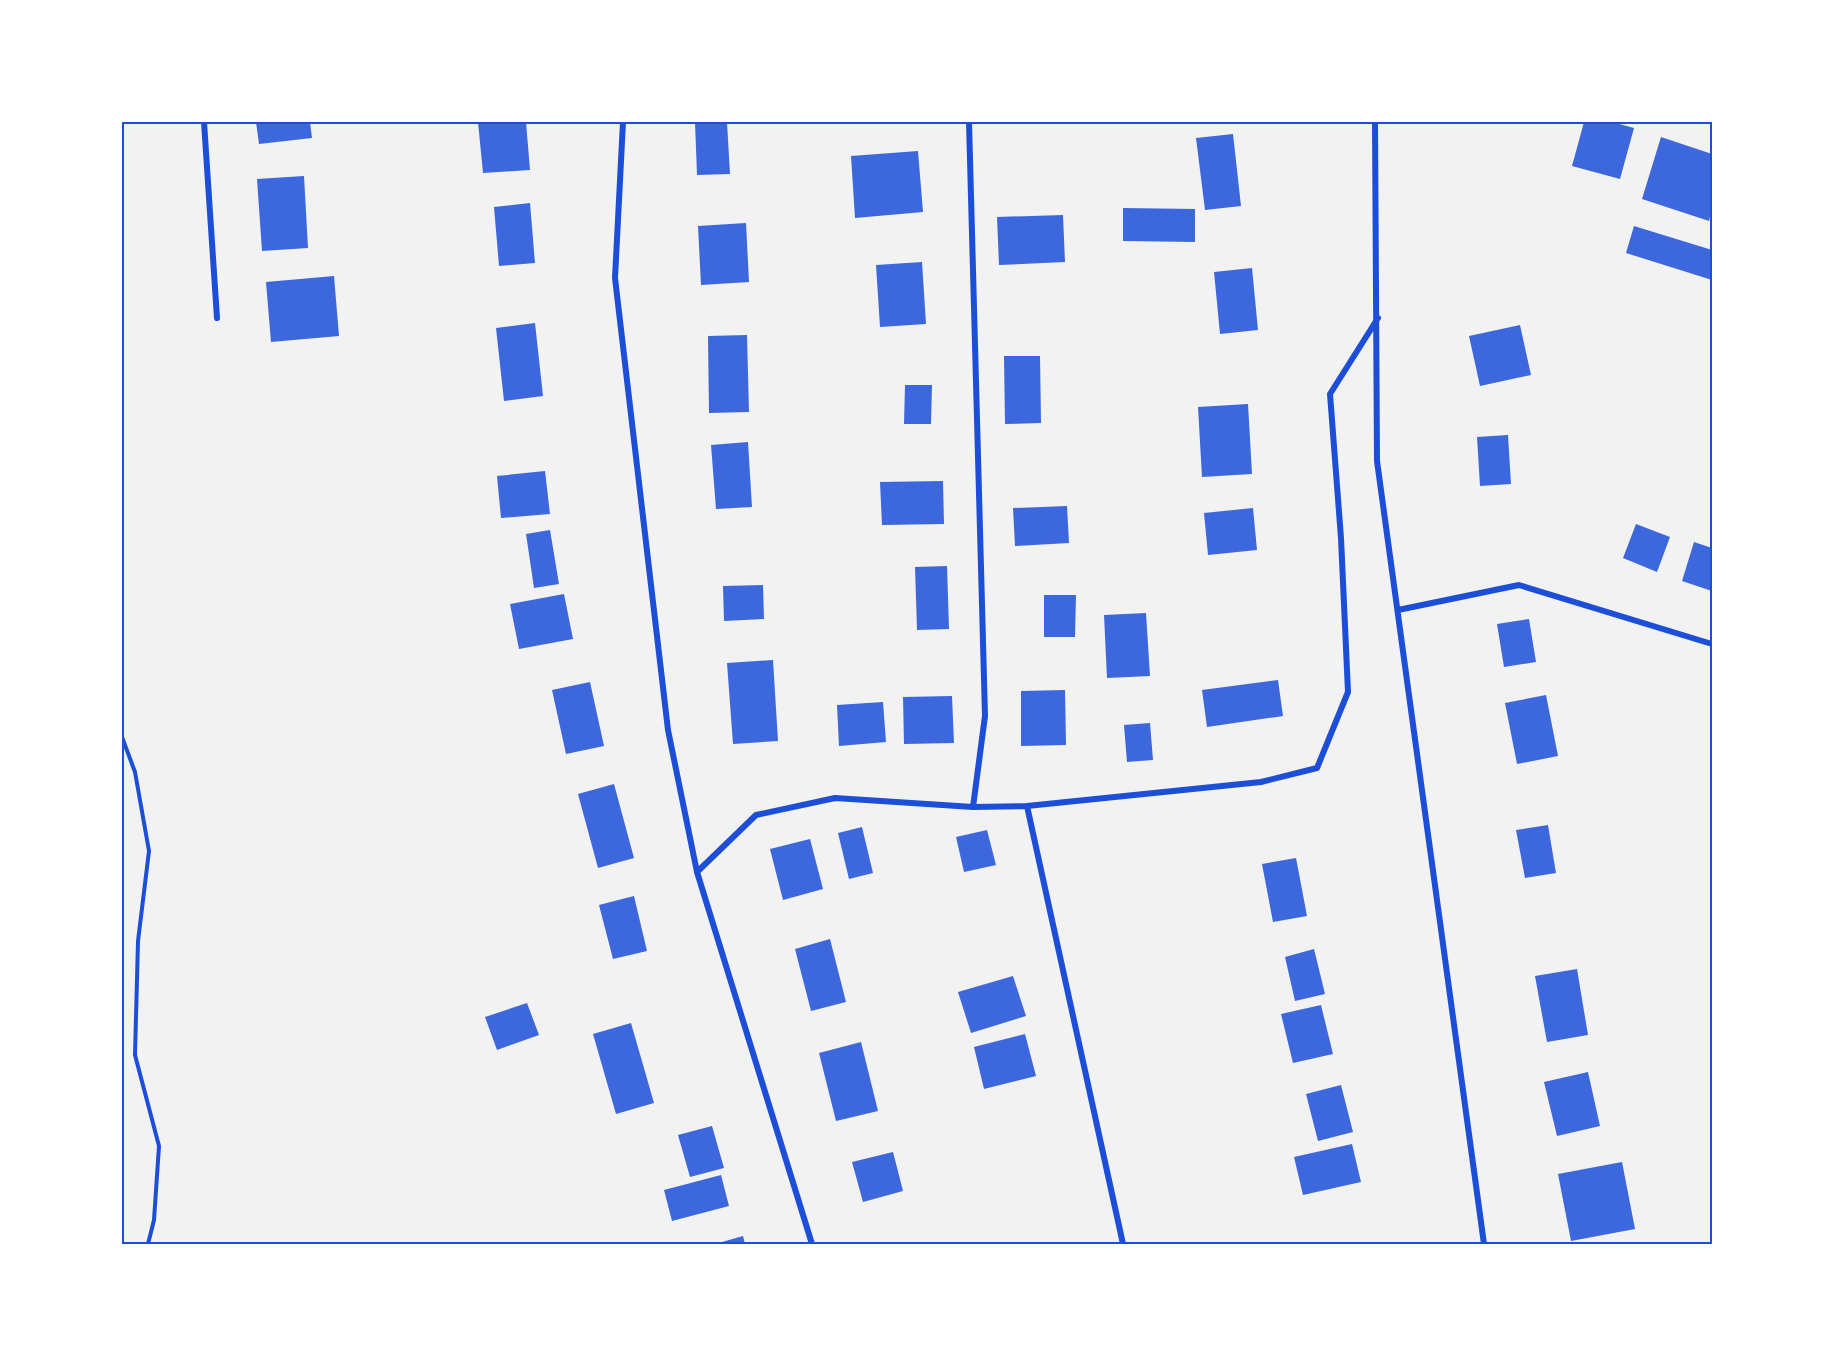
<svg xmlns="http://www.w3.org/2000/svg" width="1834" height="1366" viewBox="0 0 1834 1366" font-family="'Source Sans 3',sans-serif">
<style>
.building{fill:#3d67dc}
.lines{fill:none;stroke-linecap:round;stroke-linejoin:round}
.path{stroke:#1d4ed8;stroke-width:4}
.minor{stroke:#1d4ed8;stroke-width:6}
.neatline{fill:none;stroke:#1d4ed8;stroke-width:2}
</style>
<rect width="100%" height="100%" fill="#f2f2f2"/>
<path class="building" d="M 256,122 L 310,122 L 312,138 L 259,144 Z
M 478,122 L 526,122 L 530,170 L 483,173 Z
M 695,122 L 727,122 L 730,174 L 697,175 Z
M 1584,122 L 1612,122 L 1634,128 L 1620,179 L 1572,166 Z
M 1233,134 L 1241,206 L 1205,210 L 1196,138 Z
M 1661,137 L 1712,154 L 1712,208 L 1709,221 L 1642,199 Z
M 918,151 L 923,212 L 855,218 L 851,156 Z
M 304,176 L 308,248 L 262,251 L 257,179 Z
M 530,203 L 535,263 L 499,266 L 494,207 Z
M 1123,208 L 1195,209 L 1195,242 L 1123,241 Z
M 1063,215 L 1065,262 L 999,265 L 997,217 Z
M 746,223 L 749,282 L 701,285 L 698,226 Z
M 1634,226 L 1712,250 L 1712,280 L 1626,253 Z
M 922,262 L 926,324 L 880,327 L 876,265 Z
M 1252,268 L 1258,330 L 1220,334 L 1214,272 Z
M 334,276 L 339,336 L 271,342 L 266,282 Z
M 535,323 L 543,396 L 504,401 L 496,328 Z
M 1520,325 L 1531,375 L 1480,386 L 1469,336 Z
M 747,335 L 749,412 L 709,413 L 708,336 Z
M 1004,356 L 1040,356 L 1041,423 L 1005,424 Z
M 905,385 L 932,385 L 931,424 L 904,424 Z
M 1248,404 L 1252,474 L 1202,477 L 1198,407 Z
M 1508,435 L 1511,484 L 1480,486 L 1477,437 Z
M 748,442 L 752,507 L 716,509 L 711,445 Z
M 545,471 L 550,514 L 501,518 L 497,476 Z
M 943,481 L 944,524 L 882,525 L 880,482 Z
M 1067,506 L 1069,543 L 1015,546 L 1013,508 Z
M 1253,508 L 1257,550 L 1208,555 L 1204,513 Z
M 1636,524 L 1670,537 L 1657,572 L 1623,558 Z
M 550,530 L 559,584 L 534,588 L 526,534 Z
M 1694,542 L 1712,548 L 1712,591 L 1682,581 Z
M 947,566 L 949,629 L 917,630 L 915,567 Z
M 763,585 L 764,619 L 724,621 L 723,586 Z
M 564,594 L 573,639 L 519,649 L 510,604 Z
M 1044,595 L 1076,595 L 1075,637 L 1044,637 Z
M 1146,613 L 1150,676 L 1107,678 L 1104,615 Z
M 1529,619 L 1536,662 L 1504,667 L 1497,624 Z
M 773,660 L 778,741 L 733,744 L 727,663 Z
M 1278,680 L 1283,716 L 1207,727 L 1202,690 Z
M 590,682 L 604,746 L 566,754 L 552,690 Z
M 1065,690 L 1066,745 L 1021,746 L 1021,691 Z
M 1546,695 L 1558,756 L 1517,764 L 1505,703 Z
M 952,696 L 954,743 L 904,744 L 903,697 Z
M 883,702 L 886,742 L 839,746 L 837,705 Z
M 1150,723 L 1153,760 L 1127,762 L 1124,725 Z
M 614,784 L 634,858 L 598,868 L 578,794 Z
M 1548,825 L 1556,873 L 1525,878 L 1516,830 Z
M 862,827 L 873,873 L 849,879 L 838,833 Z
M 987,830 L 996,865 L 964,872 L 956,837 Z
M 810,839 L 823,889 L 783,900 L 770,849 Z
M 1296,858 L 1307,916 L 1273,922 L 1262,864 Z
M 634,896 L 647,951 L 613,959 L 599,905 Z
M 830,939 L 846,1002 L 811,1011 L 795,949 Z
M 1314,949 L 1325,994 L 1295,1001 L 1285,957 Z
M 1577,969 L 1588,1035 L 1547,1042 L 1535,976 Z
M 1013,976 L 1026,1016 L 971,1033 L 958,992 Z
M 527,1003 L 539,1035 L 497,1050 L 485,1017 Z
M 1321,1005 L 1333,1054 L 1293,1063 L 1281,1014 Z
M 631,1023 L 654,1103 L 616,1114 L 593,1034 Z
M 1025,1034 L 1036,1076 L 984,1089 L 974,1047 Z
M 861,1042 L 878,1111 L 836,1121 L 819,1053 Z
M 1588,1072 L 1600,1126 L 1557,1136 L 1544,1082 Z
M 1341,1085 L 1353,1132 L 1318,1141 L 1306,1094 Z
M 712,1126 L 724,1168 L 690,1177 L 678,1135 Z
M 1352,1144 L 1361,1182 L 1303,1195 L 1294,1157 Z
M 893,1152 L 903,1191 L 863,1202 L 852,1162 Z
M 1622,1162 L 1635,1229 L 1571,1241 L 1558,1174 Z
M 721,1175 L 729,1206 L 672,1221 L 664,1190 Z
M 743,1236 L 745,1244 L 715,1244 Z"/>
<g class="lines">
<path class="path" d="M 122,737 L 135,772 L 149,851 L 138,941 L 135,1055 L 159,1146 L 154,1220 L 148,1244"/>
<path class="minor" d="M 204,122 L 217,318
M 623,122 L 615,278 L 668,730 L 697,872 L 812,1244
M 969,122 L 985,716 L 973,807
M 1375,122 L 1377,461 L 1484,1244
M 1398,610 L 1519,585 L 1712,644
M 1027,806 L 1123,1244
M 697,872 L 756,815 L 835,798 L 973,807 L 1027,806 L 1261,782 L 1317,768 L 1348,692 L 1341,538 L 1330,394 L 1378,318"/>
</g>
<rect width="1834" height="1366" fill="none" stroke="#ffffff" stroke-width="246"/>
<rect x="123" y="123" width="1588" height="1120" class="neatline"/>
</svg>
